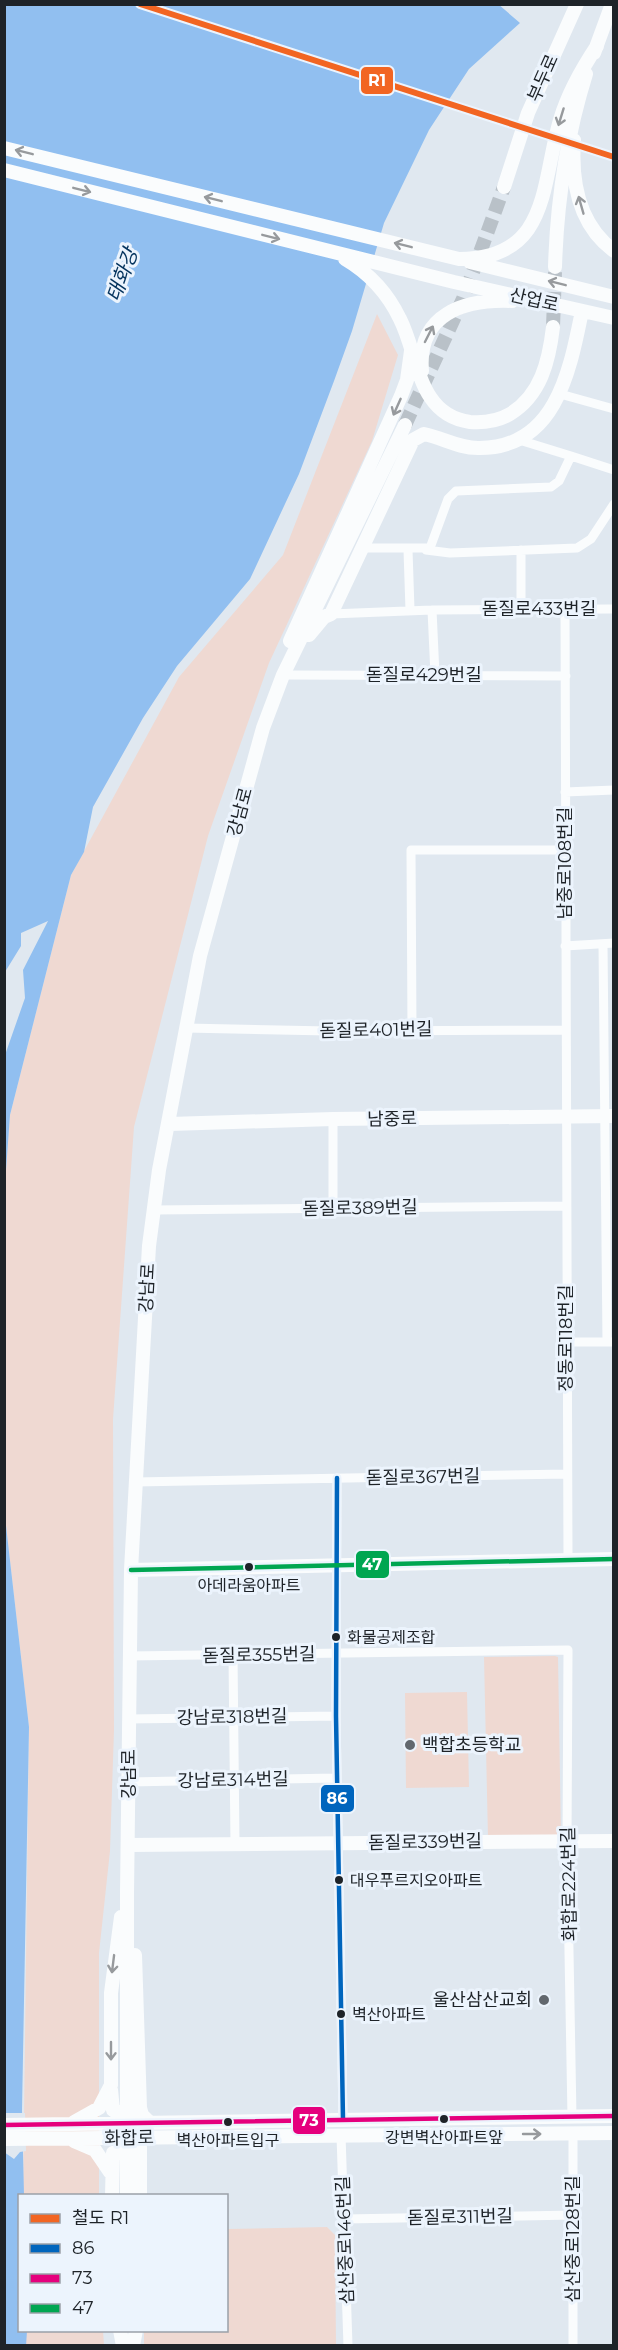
<svg xmlns="http://www.w3.org/2000/svg" width="618" height="2350" viewBox="0 0 618 2350" font-family="Montserrat,'Noto Sans KR',sans-serif">
<style>
.green{fill:#efd9d2}
.water{fill:#91bff0}
.pier{fill:#e0e8f0}
.lines{fill:none;stroke-linecap:round;stroke-linejoin:round}
.secondary-tunnel{stroke:#b9c1c8;stroke-width:14;stroke-dasharray:14 7;stroke-linecap:butt}
.street{stroke:#fafcfd;stroke-width:9}
.secondary{stroke:#fafcfd;stroke-width:14}
.bus-1-casing{stroke:#ecf4fd;stroke-width:9}
.bus-2-casing{stroke:#ecf4fd;stroke-width:9}
.bus-3-casing{stroke:#ecf4fd;stroke-width:9}
.bus-1{stroke:#0065bd;stroke-width:4.5}
.bus-2{stroke:#e5007d;stroke-width:4.5}
.bus-3{stroke:#00a651;stroke-width:4.5}
.rail-1-casing{stroke:#ecf4fd;stroke-width:10}
.rail-1{stroke:#f26522;stroke-width:6}
.oneway{stroke:#979a9d}
.bus-dot{fill:#1e2328;stroke:#ecf4fd;stroke-width:2}
.poi-dot{fill:#62686e;stroke:#ecf4fd;stroke-width:2}
.labels{text-anchor:middle;stroke-width:6;stroke-linejoin:round;paint-order:stroke}
.bus-label{font-size:16px;fill:#1e2328;stroke:#ecf4fd}
.street-label{font-size:18px;fill:#1e2328;stroke:#ecf4fd}
.poi-label{font-size:18px;fill:#1e2328;stroke:#ecf4fd;text-anchor:start}
.water-label{font-size:20px;font-style:italic;fill:#04335d;stroke:#ecf4fd}
.line-badge{stroke:#ecf4fd;stroke-width:2}
.badge-label{font-size:16px;text-anchor:middle;font-weight:bold;fill:#fff}
</style>
<rect width="100%" height="100%" fill="#e0e8f0"/>
<path class="green" d="M 377,314 L 398,355 L 372,441 L 269,663 L 208,836 L 134,1127 L 113,1419 L 114,1730 L 110,1851 L 99,1953 L 99,2195 L 23,2195 L 29,1727 L 4,1508 L 5,1184 L 10,1115 L 71,875 L 179,677 L 283,555 Z
M 555,1656 L 558,1657 L 561,1837 L 488,1839 L 484,1657 Z
M 467,1692 L 469,1787 L 406,1788 L 405,1693 Z
M 327,2227 L 335,2235 L 336,2345 L 144,2345 L 144,2331 L 226,2330 L 227,2229 Z
M 24,2331 L 103,2331 L 104,2345 L 24,2345 Z"/>
<path class="water" d="M 498,4 L 520,23 L 469,69 L 429,130 L 384,223 L 352,331 L 334,381 L 299,474 L 250,579 L 177,666 L 143,718 L 93,807 L 84,852 L 71,875 L 10,1115 L 5,1184 L 5,1055 L 25,998 L 23,970 L 48,921 L 21,933 L 21,946 L 5,972 L 5,5 Z
M 4,1508 L 29,1727 L 22,2111 L 24,2195 L 20,2196 L 20,2330 L 27,2331 L 26,2346 L 4,2345 Z"/>
<path class="pier" d="M 5,2113 L 25,2113 L 26,2151 L 20,2152 L 14,2159 L 4,2152 Z"/>
<g class="lines">
<path class="secondary-tunnel" d="M 553,327 L 555,272
M 405,425 L 463,299 L 504,187"/>
<path class="street" d="M 560,394 L 614,409
M 516,439 L 571,456
M 361,548 L 430,548 L 448,499 L 456,491 L 551,487 L 559,481 L 571,456 L 614,470
M 408,550 L 410,610
M 426,550 L 450,553 L 577,548 L 591,539 L 614,504
M 521,550 L 521,610
M 565,610 L 568,1560
M 331,614 L 432,610
M 283,675 L 566,676
M 435,675 L 432,610 L 614,609
M 565,792 L 614,790
M 603,944 L 607,1342
M 565,946 L 614,943
M 186,1028 L 329,1031 L 565,1030
M 412,1030 L 411,850 L 565,850
M 333,1119 L 333,1208
M 154,1210 L 566,1206
M 566,1342 L 614,1342
M 337,1478 L 336,1716 L 343,2119
M 135,1482 L 567,1474
M 233,1655 L 235,1844
M 129,1656 L 568,1650 L 567,1841 L 572,2117
M 129,1719 L 336,1716
M 129,1782 L 336,1778
M 573,2133 L 573,2346
M 341,2135 L 348,2346
M 345,2219 L 574,2215"/>
<path class="secondary" d="M 594,53 L 612,4
M 574,140 C 571,182 579,225 614,251
M 4,148 L 459,259 C 550,259 541,185 560,120 C 568,93 581,70 597,46
M 4,170 L 454,282 L 614,318
M 504,187 L 528,113 L 577,4
M 345,259 C 369,273 388,294 400,319 C 419,356 417,415 470,422 C 484,423 498,421 510,414 C 541,395 549,361 553,327
M 470,262 L 614,297
M 555,267 C 557,200 566,138 586,74
M 422,371 C 417,314 464,299 512,301
M 309,635 L 324,617 L 331,614 L 413,440 L 424,434 C 443,438 458,448 478,448 C 556,449 570,370 582,311
M 290,641 L 401,396 L 407,380 L 411,351
M 170,1124 L 333,1119 L 614,1116
M 131,1570 L 614,1559
M 128,1845 L 614,1841
M 135,1955 L 140,2108 L 142,2115 L 150,2123
M 111,2090 L 113,2110 L 116,2112 L 135,2112
M 74,2122 L 99,2108 L 111,2085 L 111,1993 L 121,1917
M 4,2125 L 614,2116
M 4,2139 L 614,2133
M 74,2141 L 95,2150 L 110,2172
M 112,2196 L 113,2153 L 133,2150 L 140,2155
M 127,2196 L 127,1893 L 131,1570 L 149,1246 L 159,1170 L 200,956 L 263,728 L 283,675 L 405,425
M 140,2196 L 140,2147
M 120,2330 L 123,2346
M 133,2346 L 136,2330"/>
<defs>
<path id="bus-1" d="M 337,1478 L 336,1716 L 343,2119"/>
<path id="bus-2" d="M 4,2125 L 614,2116"/>
<path id="bus-3" d="M 131,1570 L 614,1559"/>
</defs>
<use href="#bus-1" class="bus-1-casing"/>
<use href="#bus-2" class="bus-2-casing"/>
<use href="#bus-3" class="bus-3-casing"/>
<use href="#bus-1" class="bus-1"/>
<use href="#bus-2" class="bus-2"/>
<use href="#bus-3" class="bus-3"/>
<defs>
<path id="rail-1" d="M 140,4 L 614,157"/>
</defs>
<use href="#rail-1" class="rail-1-casing"/>
<use href="#rail-1" class="rail-1"/>
</g>
<defs><path id="oneway-shaft" d="M-6 0H5M1.5-3L5.5 0L1.5 3" fill="none" stroke-width="1.6" stroke-linecap="round" stroke-linejoin="round" transform="scale(1.5)"/></defs>
<g class="oneway">
<use href="#oneway-shaft" transform="translate(561 117) rotate(107)"/>
<use href="#oneway-shaft" transform="translate(24 152) rotate(-166)"/>
<use href="#oneway-shaft" transform="translate(82 190) rotate(14)"/>
<use href="#oneway-shaft" transform="translate(213 199) rotate(-166)"/>
<use href="#oneway-shaft" transform="translate(581 205) rotate(-106)"/>
<use href="#oneway-shaft" transform="translate(271 237) rotate(14)"/>
<use href="#oneway-shaft" transform="translate(403 245) rotate(-166)"/>
<use href="#oneway-shaft" transform="translate(557 283) rotate(-166)"/>
<use href="#oneway-shaft" transform="translate(429 334) rotate(-63)"/>
<use href="#oneway-shaft" transform="translate(397 407) rotate(114)"/>
<use href="#oneway-shaft" transform="translate(113 1964) rotate(97)"/>
<use href="#oneway-shaft" transform="translate(111 2051) rotate(90)"/>
<use href="#oneway-shaft" transform="translate(532 2134)"/>
</g>
<g class="bus-dot">
<circle cx="249" cy="1567" r="5"/>
<circle cx="336" cy="1637" r="5"/>
<circle cx="339" cy="1880" r="5"/>
<circle cx="341" cy="2014" r="5"/>
<circle cx="444" cy="2119" r="5"/>
<circle cx="228" cy="2122" r="5"/>
</g>
<g class="poi-dot">
<circle cx="410" cy="1745" r="6"/>
<circle cx="544" cy="2000" r="6"/>
</g>
<g class="labels">
<g class="bus-label">
<text x="249" y="1591">아데라움아파트</text>
<text x="347" y="1643" text-anchor="start">화물공제조합</text>
<text x="350" y="1886" text-anchor="start">대우푸르지오아파트</text>
<text x="352" y="2020" text-anchor="start">벽산아파트</text>
<text x="444" y="2143">강변벽산아파트앞</text>
<text x="228" y="2146">벽산아파트입구</text>
</g>
<g class="street-label">
<text transform="translate(543 78) rotate(-66)" y="6">부두로</text>
<text transform="translate(534 300) rotate(13)" y="6">산업로</text>
<text x="539" y="615">돋질로433번길</text>
<text x="424" y="681">돋질로429번길</text>
<text transform="translate(240 812) rotate(-75)" y="6">강남로</text>
<text transform="translate(565 863) rotate(-90)" y="6">남중로108번길</text>
<text transform="translate(376 1030) rotate(-1)" y="6">돋질로401번길</text>
<text transform="translate(392 1119) rotate(-1)" y="6">남중로</text>
<text transform="translate(360 1208) rotate(-1)" y="6">돋질로389번길</text>
<text transform="translate(147 1288) rotate(-87)" y="6">강남로</text>
<text transform="translate(566 1338) rotate(-90)" y="6">정동로118번길</text>
<text transform="translate(423 1477) rotate(-1)" y="6">돋질로367번길</text>
<text transform="translate(259 1655) rotate(-1)" y="6">돋질로355번길</text>
<text transform="translate(232 1717) rotate(-1)" y="6">강남로318번길</text>
<text transform="translate(129 1774) rotate(-90)" y="6">강남로</text>
<text transform="translate(233 1780) rotate(-1)" y="6">강남로314번길</text>
<text transform="translate(425 1842) rotate(-1)" y="6">돋질로339번길</text>
<text transform="translate(569 1884) rotate(-91)" y="6">화합로224번길</text>
<text transform="translate(129 2138) rotate(-1)" y="6">화합로</text>
<text transform="translate(460 2217) rotate(-1)" y="6">돋질로311번길</text>
<text transform="translate(573 2239) rotate(-90)" y="6">삼산중로128번길</text>
<text transform="translate(345 2240) rotate(-92)" y="6">삼산중로146번길</text>
</g>
<g class="poi-label">
<text x="422" y="1751">백합초등학교</text>
<text x="532" y="2006" text-anchor="end">울산삼산교회</text>
</g>
<g class="water-label">
<text transform="translate(122 275) rotate(-70)" y="7">태화강</text>
</g>
</g>
<g class="line-badge">
<rect x="360" y="66" width="34" height="29" rx="6" fill="#f26522"/>
<rect x="355" y="1550" width="35" height="29" rx="6" fill="#00a651"/>
<rect x="320" y="1784" width="35" height="29" rx="6" fill="#0065bd"/>
<rect x="292" y="2106" width="34" height="29" rx="6" fill="#e5007d"/>
</g>
<g class="badge-label">
<text x="377" y="86">R1</text>
<text x="372" y="1570">47</text>
<text x="337" y="1804">86</text>
<text x="309" y="2126">73</text>
</g>
<rect width="618" height="2350" fill="none" stroke="#1e2328" stroke-width="12"/>
<rect x="18" y="2194" width="210" height="138" fill="#ecf4fd" stroke="#9aa0a8" stroke-width="1.5"/>
<rect x="30" y="2214" width="30" height="9" fill="#f26522" stroke="#9aa0a8" stroke-width="1.5"/>
<text x="72" y="2224" font-size="18" fill="#1e2328">철도 R1</text>
<rect x="30" y="2244" width="30" height="9" fill="#0065bd" stroke="#9aa0a8" stroke-width="1.5"/>
<text x="72" y="2254" font-size="18" fill="#1e2328">86</text>
<rect x="30" y="2274" width="30" height="9" fill="#e5007d" stroke="#9aa0a8" stroke-width="1.5"/>
<text x="72" y="2284" font-size="18" fill="#1e2328">73</text>
<rect x="30" y="2304" width="30" height="9" fill="#00a651" stroke="#9aa0a8" stroke-width="1.5"/>
<text x="72" y="2314" font-size="18" fill="#1e2328">47</text>
</svg>
